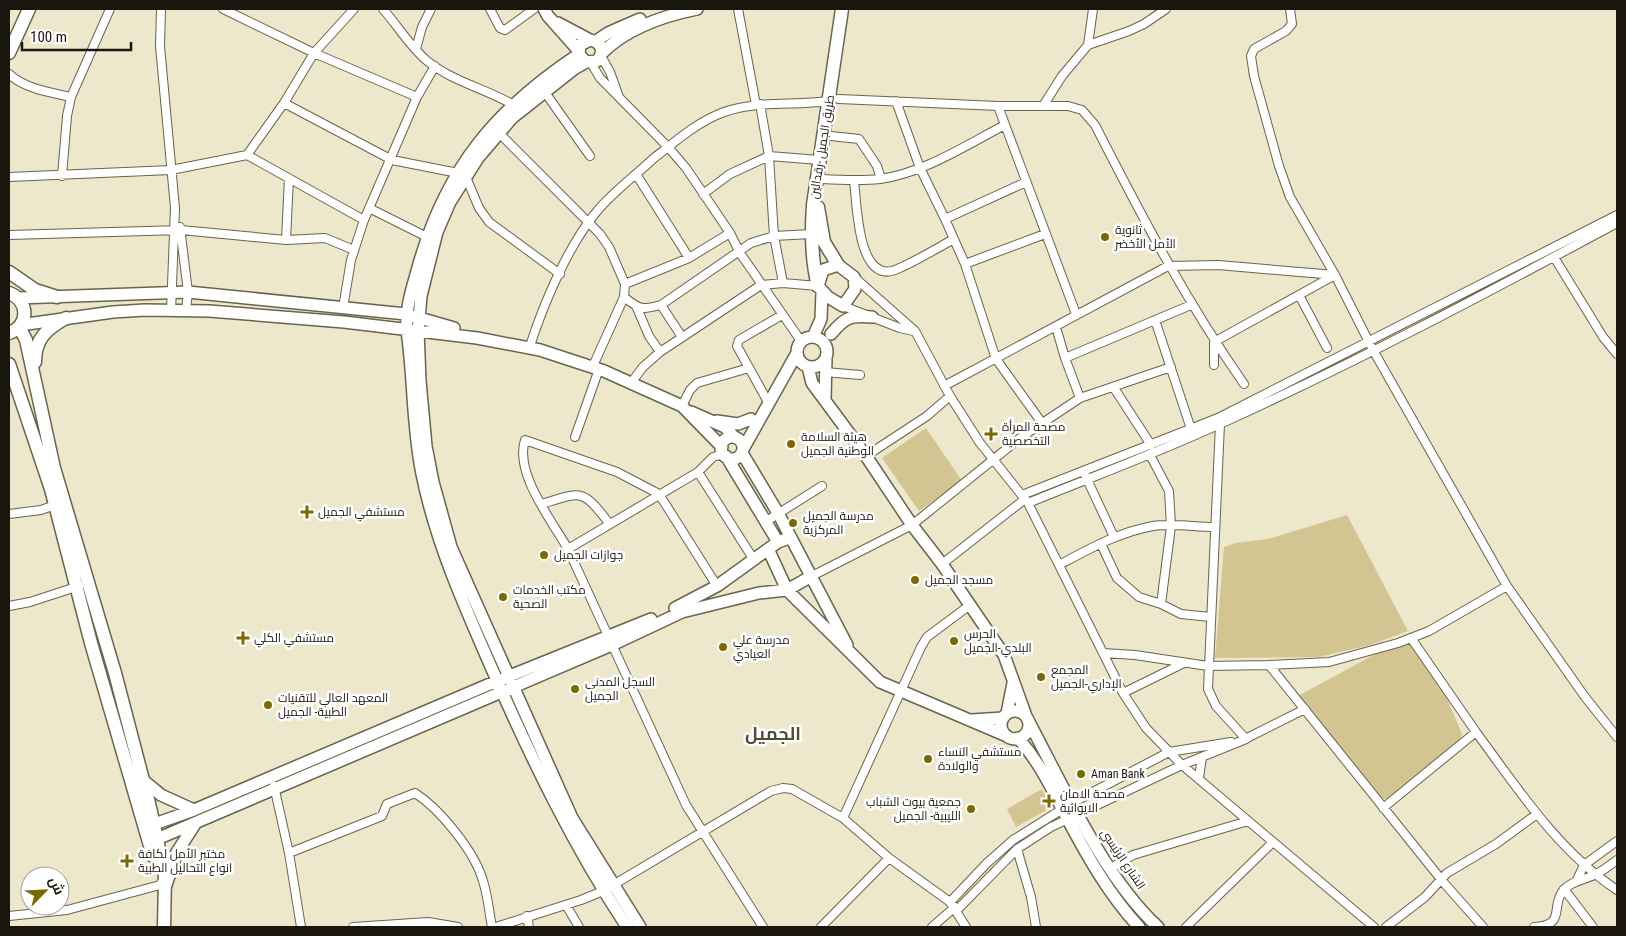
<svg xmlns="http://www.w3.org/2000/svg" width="1626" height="936" viewBox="0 0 1626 936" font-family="'Roboto Condensed',Cairo,sans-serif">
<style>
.green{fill:#d2c592}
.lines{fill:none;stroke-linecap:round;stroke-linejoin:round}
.street-casing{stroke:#69644d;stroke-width:10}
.secondary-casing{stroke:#69644d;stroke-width:14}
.primary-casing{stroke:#69644d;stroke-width:15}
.street{stroke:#fff;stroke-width:8}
.secondary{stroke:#fff;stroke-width:11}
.primary{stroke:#fff;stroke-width:12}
.poi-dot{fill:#7d6900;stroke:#fff;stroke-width:2}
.labels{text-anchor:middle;stroke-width:5;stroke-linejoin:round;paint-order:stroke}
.street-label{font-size:12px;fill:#19160d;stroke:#fff}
.poi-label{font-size:12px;fill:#19160d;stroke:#fff;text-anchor:start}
.district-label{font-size:18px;font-weight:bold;fill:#514c35;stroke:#fff}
</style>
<rect width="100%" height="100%" fill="#ede7cc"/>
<path class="green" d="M 926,428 L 962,481 L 919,511 L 882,458 Z
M 1347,515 L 1408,631 L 1370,645 L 1319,657 L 1215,658 L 1224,547 L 1236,543 L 1268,539 Z
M 1412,644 L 1446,696 L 1462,734 L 1459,743 L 1392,798 L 1381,799 L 1298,696 L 1381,651 Z
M 1042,789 L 1052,807 L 1016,827 L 1007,809 Z"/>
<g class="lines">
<defs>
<path id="street" d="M 161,9 L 160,46 L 175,208 L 171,311
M 223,9 L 314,53 L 417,97
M 383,9 C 397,25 409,45 426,60 C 451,81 484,88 512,104
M 490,9 L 500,28 L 505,30 L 534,9
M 738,9 L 756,105
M 1290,9 L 1292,24 L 1286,31 L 1254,49 L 1251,56 L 1254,76 L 1279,166 L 1290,197 L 1335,275 L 1373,350 L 1507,586 L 1585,697 L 1617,737
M 1088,45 L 1093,9
M 416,49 L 422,27 L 431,9
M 601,56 L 610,72 L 619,97
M 591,63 L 600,78 L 668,147 L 686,168 L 730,233 L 740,253 L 801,341
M 9,74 C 25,89 50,92 71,97
M 544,91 L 590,156
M 839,99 L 998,106 L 1068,106 L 1082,110 L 1095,125 C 1141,215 1186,301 1244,384
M 896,101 L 920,168 L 945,219
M 284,103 L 392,160 L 458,173
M 998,106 L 1076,314
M 1043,106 L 1062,76 L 1088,45 L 1129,31 L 1144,24 L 1166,9
M 498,132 L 600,234 L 609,247 L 625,284
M 831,136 L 859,139 L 877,166 L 881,179
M 247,155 L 284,103 L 314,53 L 354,9
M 636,174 L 689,258
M 62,176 L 67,116 L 71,97 L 110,9
M 9,177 L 171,170 L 247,155 L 364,220
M 466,177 L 479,208 L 489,222 L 560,274
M 822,179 C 841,180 860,181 880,179 C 924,173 966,145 1005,125
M 854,181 C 857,202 857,279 892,271 C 906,267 939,247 954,239
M 1026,182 L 945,219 L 965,264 L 996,359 L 1042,423
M 703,194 L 730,174 L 769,156 L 819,160
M 369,208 L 427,237
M 180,227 L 188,292 L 186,311
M 9,235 L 181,230 L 286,240 L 325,238 L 354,250
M 286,240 L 289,178
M 1554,257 L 1603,337 L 1617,354
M 965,264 L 1045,234
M 854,277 L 915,331 L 950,396 L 980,443 L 1028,503 L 1123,693 L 1146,728 L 1182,765 L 1374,927
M 783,283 L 818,286
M 1299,295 L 1327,348
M 624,297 C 640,310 642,310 661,305 L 751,243 L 774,236 L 811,234
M 661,305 L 682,337
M 843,306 L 900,328 L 913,331
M 343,308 L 351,260 L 364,220 L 417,97 L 435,66
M 637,308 L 649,336 L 660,352
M 1155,320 L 1191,429
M 1056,327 L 1065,358
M 529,349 C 543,305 568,245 598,210 C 614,191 636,175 654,158 C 676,141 697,122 724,112 C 758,100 794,106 829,101
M 1214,365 L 1214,342 L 1335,275
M 593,366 L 624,297 L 625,284 L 689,258 L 730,233
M 825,372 L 860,375
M 631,383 L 643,367 L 660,352 L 761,285 L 783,283 L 774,236 L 769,156 L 760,104
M 944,386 L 1168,266 L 1218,265 L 1335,275
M 1114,388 L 1151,445
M 1080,398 L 1065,358 L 1191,305
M 768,402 L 737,346 L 739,340 L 782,315
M 682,406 L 690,390 L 697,383 L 749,368
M 575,437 L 599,369
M 724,454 L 713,457 L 698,472 L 568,549 L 686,805 L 763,927
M 1150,455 L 1169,491 L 1171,526 L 1161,604
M 866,456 L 927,416 L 950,396
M 698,472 L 754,560
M 1085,475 L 1114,537
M 1022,495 L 1218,418 L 1617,215
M 1028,503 C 1092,477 1157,453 1220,424 C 1355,363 1487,293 1617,223
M 542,504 C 583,491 582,489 609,523
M 9,514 L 41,510 L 55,505
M 765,522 L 822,486
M 1101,544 L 1117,578 L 1139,597 L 1161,604 L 1181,614 L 1210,617
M 568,549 C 552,521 514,473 525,440 L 617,472 L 659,494 L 717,586
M 942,564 L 1025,499
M 1059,565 C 1089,549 1119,532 1153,526 C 1172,523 1195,527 1215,527
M 810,577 L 912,525 L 1020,438 L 1080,398 L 1171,367
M 9,606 L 30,602 L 79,586
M 1411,638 L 1476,732
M 1103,653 L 1135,655 L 1208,666 L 1269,665 L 1444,883 L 1483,927
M 1269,665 L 1329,662 L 1398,643 L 1429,631 L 1507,586
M 1123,693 L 1184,663
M 1243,740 L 1305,709
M 1199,778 L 1202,757
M 274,786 L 289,853 L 301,927
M 1383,808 L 1476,732 C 1518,789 1558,851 1617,890
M 843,818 L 921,647 L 927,637 L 970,605
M 1017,849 L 1031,897 L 1036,927
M 289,853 L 382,816 L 387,804 L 415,793 C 440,809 475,852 483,881 C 488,896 489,912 492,927
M 1111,868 L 1133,855 L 1248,821
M 1576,882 L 1584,865 L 1617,841
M 1564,889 L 1593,927
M 950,902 L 987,863 L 1013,840 L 1072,803 L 1169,752 L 1231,742
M 566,905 L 579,927
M 957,910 L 1017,849 L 1051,827 L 1182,765 L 1246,739 L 1216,706 L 1208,689 L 1220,424
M 9,916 L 67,910 L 160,885 L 164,878
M 527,916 L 529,927
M 353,927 L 428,922 L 458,927
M 496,927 L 581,900 L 603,891 L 771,791 L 783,788 L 792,789 L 843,818 L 889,858 L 950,902 L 966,927
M 821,927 L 889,858
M 932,927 L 955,907
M 1186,927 L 1272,843
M 1386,927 L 1425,897 L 1447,873 L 1496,844 L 1537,814
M 1534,927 C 1566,925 1551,908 1562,892 C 1570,881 1584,880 1594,875 C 1602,872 1610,865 1617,860"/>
<path id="secondary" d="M 544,9 L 548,16 L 579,51
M 558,23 L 590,40
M 596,41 L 608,33 L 640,19
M 602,53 C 627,28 662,16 697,9
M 579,54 C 496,109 447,167 419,264 C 413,286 405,307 407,331 C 414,378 412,426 422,474 C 436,543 464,605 492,669 C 531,758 573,845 627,927
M 586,62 L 579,54 L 580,45 L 590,40 C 602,42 605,52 597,61 L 586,62 L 574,69 L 512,118 L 478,158 L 450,202 L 437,232 L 421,296 L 418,331 L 420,381 L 426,446 L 433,482 L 451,547 L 572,818 L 640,927
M 838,265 L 854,277 L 855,289 L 843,306 L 828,297 L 818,286 L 823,270 Z
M 18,298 L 188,292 L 406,314 L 454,328
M 20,325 L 113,312 L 145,310 L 209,311 L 344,322 L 477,338 L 540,350 L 604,371 L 682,406 L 722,447
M 831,334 C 845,317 851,315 872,317
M 813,337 L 821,319 L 822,292
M797 352a15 15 0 1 1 30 0a15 15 0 1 1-30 0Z
M 808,367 L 812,383 L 866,456 L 912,525 L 942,564 L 1004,655 L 1026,716
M 825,400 L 826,357
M 691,412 L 725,427 L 734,437
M 717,421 L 738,424 L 751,419
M721 448a11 11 0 1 1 22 0a11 11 0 1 1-22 0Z
M 743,449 L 797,353
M 742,453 L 778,513 L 847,645
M 726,456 L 778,542
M 769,551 L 787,590 L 880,682 L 1007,736
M 675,608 L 717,586 L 778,542 L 789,538
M1001 725a14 14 0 1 1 28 0a14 14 0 1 1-28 0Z
M 1007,713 L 1013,683
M 972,720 L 1003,718
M 1029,722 C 1063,786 1105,879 1158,927
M 1018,738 C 1040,763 1051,787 1066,816 C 1086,854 1109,895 1139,927
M 144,781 L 161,795 L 194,810
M 146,827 L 194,810 L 497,681 L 651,619
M 150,842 L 614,644 L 682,612 L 759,593 L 787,590 L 810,577
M 166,885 L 177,852 L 195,824"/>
<path id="primary" d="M 9,53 L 29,9
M 818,207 L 824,242 L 838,265
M 9,272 L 35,290 L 57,297
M 818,286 C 811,259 811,233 813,205 L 842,9
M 9,293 C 29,300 30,326 9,333
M 19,327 L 26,340 L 54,468 L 115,673 L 149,803 L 165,876 L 164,927
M 35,362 C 35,339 46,329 66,318
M 9,364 L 51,489 L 91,643 L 153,856"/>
</defs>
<use href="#street" class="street-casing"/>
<use href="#secondary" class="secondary-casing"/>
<use href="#primary" class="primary-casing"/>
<use href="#street" class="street"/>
<use href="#secondary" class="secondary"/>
<use href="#primary" class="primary"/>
</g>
<g class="poi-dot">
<circle cx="1105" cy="237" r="5"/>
<path d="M988.5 426.5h5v5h5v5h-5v5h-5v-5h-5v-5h5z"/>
<circle cx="791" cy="444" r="5"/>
<path d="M304.5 504.5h5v5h5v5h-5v5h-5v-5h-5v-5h5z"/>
<circle cx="793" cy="523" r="5"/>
<circle cx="544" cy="555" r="5"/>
<circle cx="915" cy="580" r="5"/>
<circle cx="503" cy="597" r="5"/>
<path d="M240.5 630.5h5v5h5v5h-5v5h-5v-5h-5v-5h5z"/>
<circle cx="954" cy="641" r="5"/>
<circle cx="723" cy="647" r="5"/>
<circle cx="1041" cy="677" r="5"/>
<circle cx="575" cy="689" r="5"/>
<circle cx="268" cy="705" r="5"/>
<circle cx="928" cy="759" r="5"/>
<circle cx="1081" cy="774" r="5"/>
<path d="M1046.5 793.5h5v5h5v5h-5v5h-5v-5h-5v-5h5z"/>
<circle cx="971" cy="809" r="5"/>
<path d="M124.5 853.5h5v5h5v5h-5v5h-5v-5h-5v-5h5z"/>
</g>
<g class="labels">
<g class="street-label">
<text transform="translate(822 147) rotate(-81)" y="4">طريق الجميل -رقدالين</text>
<text transform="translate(1123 859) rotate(56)" y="4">الشارع الرئيسي</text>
</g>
<g class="poi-label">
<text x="1115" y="234">ثانوية<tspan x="1115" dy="14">الأمل الأخضر</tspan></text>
<text x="1002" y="431">مصحة المرأة<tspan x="1002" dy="14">التخصصية</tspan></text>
<text x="801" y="441">هيئة السلامة<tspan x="801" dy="14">الوطنية الجميل</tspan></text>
<text x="318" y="516">مستشفي الجميل</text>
<text x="803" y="520">مدرسة الجميل<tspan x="803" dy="14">المركزية</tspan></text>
<text x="554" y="559">جوازات الجميل</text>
<text x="925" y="584">مسجد الجميل</text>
<text x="513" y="594">مكتب الخدمات<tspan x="513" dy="14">الصحية</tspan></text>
<text x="964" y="638">الحرس<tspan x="964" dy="14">البلدي-الجميل</tspan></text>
<text x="254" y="642">مستشفي الكلي</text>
<text x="733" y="644">مدرسة علي<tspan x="733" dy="14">العيادي</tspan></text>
<text x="1051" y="674">المجمع<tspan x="1051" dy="14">الإداري-الجميل</tspan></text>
<text x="585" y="686">السجل المدني<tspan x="585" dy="14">الجميل</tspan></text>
<text x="278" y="702">المعهد العالي للتقنيات<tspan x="278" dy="14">الطبية- الجميل</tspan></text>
<text x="938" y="756">مستشفي النساء<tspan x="938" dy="14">والولادة</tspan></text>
<text x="1091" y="778">Aman Bank</text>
<text x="1060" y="798">مصحة الامان<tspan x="1060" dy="14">الايوائية</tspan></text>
<text x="961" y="806" text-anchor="end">جمعية بيوت الشباب<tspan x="961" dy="14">الليبية- الجميل</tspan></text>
<text x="138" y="858">مختبر الأمل لكافة<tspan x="138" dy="14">انواع التحاليل الطبية</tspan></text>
</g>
<g class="district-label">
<text x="773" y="740">الجميل</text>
</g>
</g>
<rect width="1626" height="936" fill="none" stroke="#19160d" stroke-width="20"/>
<g transform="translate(45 891) rotate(66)"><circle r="24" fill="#ffffff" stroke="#a3a29e"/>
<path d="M0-4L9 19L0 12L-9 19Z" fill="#7d6900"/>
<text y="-8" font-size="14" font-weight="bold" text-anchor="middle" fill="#19160d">ش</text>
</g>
<path d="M22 42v8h109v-8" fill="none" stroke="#19160d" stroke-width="2.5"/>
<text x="30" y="42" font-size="15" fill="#19160d" stroke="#ffffff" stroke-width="4" paint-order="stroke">100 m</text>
</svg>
